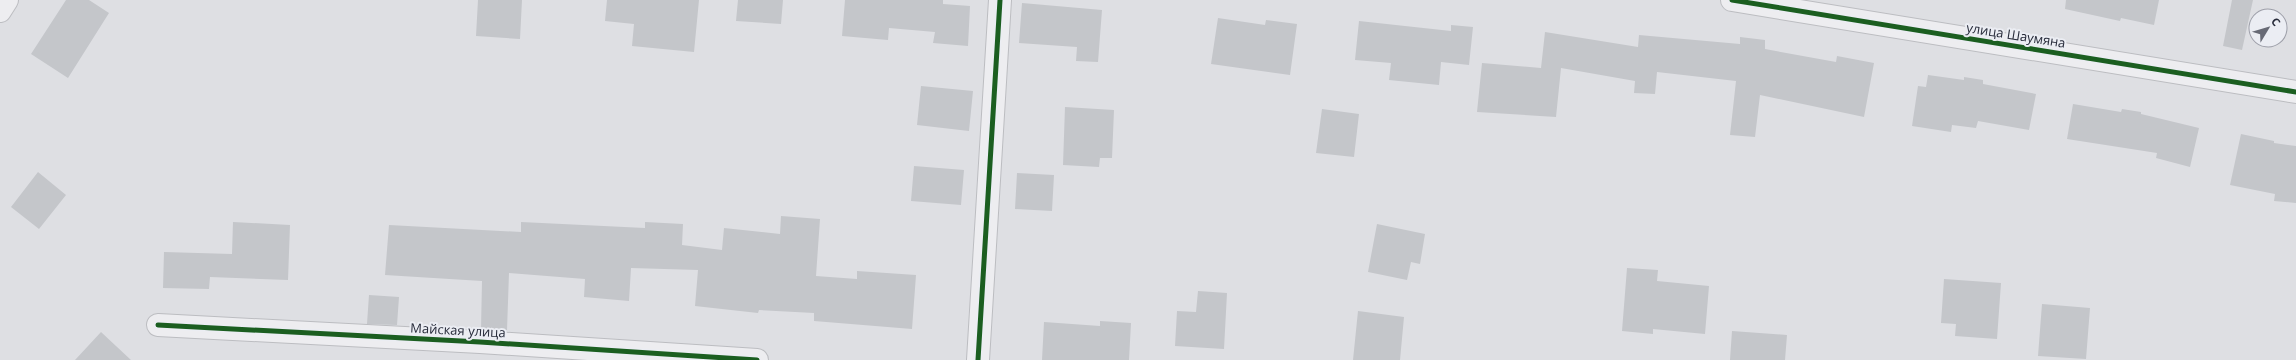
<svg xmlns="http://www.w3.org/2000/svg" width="2296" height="360" viewBox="0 0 2296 360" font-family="'Open Sans',sans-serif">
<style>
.building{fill:#c4c6ca}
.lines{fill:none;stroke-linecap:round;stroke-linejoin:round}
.minor-casing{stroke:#bcbdc1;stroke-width:24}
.minor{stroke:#ededf0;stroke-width:22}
.cycleway-casing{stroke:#ebedf3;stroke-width:8}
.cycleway{stroke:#1b5e20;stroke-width:5}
.labels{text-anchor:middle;stroke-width:4;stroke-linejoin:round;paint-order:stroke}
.street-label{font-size:13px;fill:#272b3a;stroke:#ebedf3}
</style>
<rect width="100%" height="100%" fill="#dedfe3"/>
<path class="building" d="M 66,0 L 89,0 L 109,13 L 68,78 L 31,54 Z
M 478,0 L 522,0 L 520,39 L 476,36 Z
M 607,0 L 699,0 L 694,52 L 632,46 L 634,24 L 605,21 Z
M 738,0 L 783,0 L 781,24 L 736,21 Z
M 845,0 L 943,0 L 943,4 L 970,6 L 968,46 L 933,43 L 935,32 L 889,28 L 888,40 L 842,36 Z
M 2066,0 L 2159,0 L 2154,25 L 2121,18 L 2120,21 L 2065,9 Z
M 2232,0 L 2253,0 L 2242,50 L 2223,46 Z
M 1022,3 L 1102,10 L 1098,62 L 1076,61 L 1077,47 L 1019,43 Z
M 1218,18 L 1265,25 L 1266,20 L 1297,24 L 1290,75 L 1211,64 Z
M 1359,21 L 1451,31 L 1451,25 L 1473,27 L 1469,65 L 1441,62 L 1439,85 L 1389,80 L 1391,63 L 1355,60 Z
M 1545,32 L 1638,47 L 1639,35 L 1740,44 L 1740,37 L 1765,40 L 1765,49 L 1836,62 L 1837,56 L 1874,63 L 1864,117 L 1760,95 L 1755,137 L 1730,135 L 1736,81 L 1657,72 L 1655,94 L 1634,93 L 1635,81 L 1561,68 L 1556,117 L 1477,112 L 1482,63 L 1541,68 Z
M 1928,75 L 1964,80 L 1964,77 L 1983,80 L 1983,84 L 2036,94 L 2029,130 L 1978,121 L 1976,128 L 1952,125 L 1951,132 L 1912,126 L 1918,86 L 1926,87 Z
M 921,86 L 973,91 L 969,131 L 917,125 Z
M 2073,104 L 2121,112 L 2122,109 L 2141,112 L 2141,114 L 2199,128 L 2190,167 L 2156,158 L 2157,153 L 2067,139 Z
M 1065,107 L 1114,110 L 1112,158 L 1100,158 L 1099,167 L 1063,165 Z
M 1322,109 L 1359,114 L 1354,157 L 1316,153 Z
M 2241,134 L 2274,141 L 2274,143 L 2296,146 L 2296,203 L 2274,201 L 2275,194 L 2230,185 Z
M 914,166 L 964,170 L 961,205 L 911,201 Z
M 38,172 L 66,195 L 39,229 L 11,207 Z
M 1017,173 L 1054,175 L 1052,211 L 1015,209 Z
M 781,216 L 820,219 L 816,276 L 857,279 L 857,271 L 916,275 L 912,329 L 814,321 L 814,313 L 759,310 L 758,313 L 695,306 L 698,270 L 631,268 L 629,301 L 584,297 L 585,279 L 509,273 L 507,330 L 481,329 L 482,281 L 385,275 L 389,225 L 521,232 L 521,222 L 645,228 L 645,222 L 683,224 L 682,245 L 722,250 L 724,228 L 780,234 Z
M 233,222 L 290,225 L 288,280 L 210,277 L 209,289 L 163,288 L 164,252 L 232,254 Z
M 1377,224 L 1425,234 L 1420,264 L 1411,262 L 1407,280 L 1368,272 Z
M 1627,268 L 1658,270 L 1657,281 L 1709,286 L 1705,334 L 1653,329 L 1653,334 L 1622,331 Z
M 1944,279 L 2001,283 L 1997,339 L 1955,336 L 1956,324 L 1941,323 Z
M 1198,291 L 1227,293 L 1224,349 L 1175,346 L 1177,311 L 1196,312 Z
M 369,295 L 399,297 L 397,325 L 367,324 Z
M 2042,304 L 2090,308 L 2086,359 L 2038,356 Z
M 1358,311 L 1404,317 L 1400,360 L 1353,360 Z
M 1100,321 L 1131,323 L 1129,360 L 1042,360 L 1044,322 L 1100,326 Z
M 1732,331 L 1787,335 L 1785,360 L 1730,360 Z
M 101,332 L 131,360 L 75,360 Z"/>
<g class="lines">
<defs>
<path id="minor" d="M 1732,0 L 2296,92
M 0,11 L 7,0
M 158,325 L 480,342 L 757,360
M 978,360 L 1000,0"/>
</defs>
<use href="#minor" class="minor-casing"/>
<use href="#minor" class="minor"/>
<defs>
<path id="cycleway" d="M 1732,0 L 2296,92
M 158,325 L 480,342 L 757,360
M 978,360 L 1000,0"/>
</defs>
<use href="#cycleway" class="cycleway-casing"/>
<use href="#cycleway" class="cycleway"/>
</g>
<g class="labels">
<g class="street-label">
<text transform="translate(2016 35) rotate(9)" y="5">улица Шаумяна</text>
<text transform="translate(458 330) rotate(3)" y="5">Майская улица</text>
</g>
</g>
<g transform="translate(2268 28) rotate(52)"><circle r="19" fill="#ebedf3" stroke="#9d9fa9"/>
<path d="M0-3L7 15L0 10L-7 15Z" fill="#676a75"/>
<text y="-6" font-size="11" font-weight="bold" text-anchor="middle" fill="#272b3a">С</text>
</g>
</svg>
